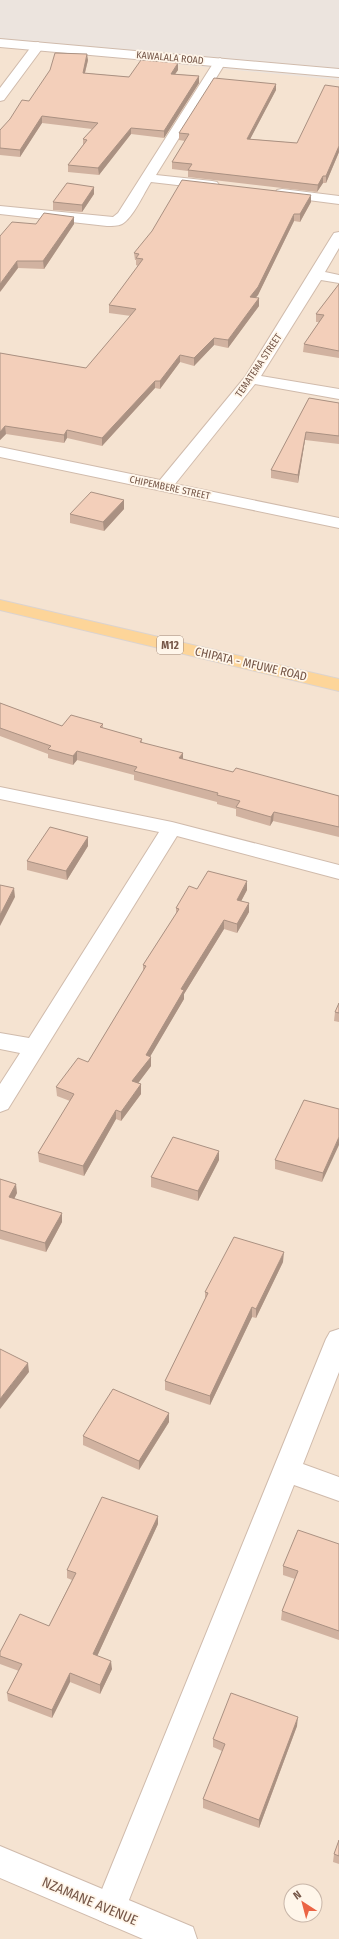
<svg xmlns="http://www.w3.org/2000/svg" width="339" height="1939" viewBox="0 0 339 1939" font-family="'Fira Sans Condensed',sans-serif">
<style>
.residential{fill:#f5e3d1;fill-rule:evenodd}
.industrial{fill:#ece4de}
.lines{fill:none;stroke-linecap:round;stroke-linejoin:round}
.minor-casing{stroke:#d0bbac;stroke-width:2}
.tertiary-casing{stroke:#d0bbac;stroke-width:2}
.primary-casing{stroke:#dbd3cf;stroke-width:2}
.minor{fill:#fff;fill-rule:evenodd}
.tertiary{fill:#fff;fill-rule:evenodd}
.primary{fill:#fdd599;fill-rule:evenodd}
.wall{fill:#d1b2a0}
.shaded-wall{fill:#aa9182}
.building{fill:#f3cfba;stroke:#aa9182}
.labels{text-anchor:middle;stroke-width:3.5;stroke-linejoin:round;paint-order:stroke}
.far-street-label{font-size:10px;fill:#765748;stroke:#fff6ea}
.shield{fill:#fff6ea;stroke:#9f8779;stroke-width:1}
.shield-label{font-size:11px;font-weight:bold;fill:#765748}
.street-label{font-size:12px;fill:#765748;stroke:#fff6ea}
.near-street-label{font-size:14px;fill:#765748;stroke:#fff6ea}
</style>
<rect width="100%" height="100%" fill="#fdf2e3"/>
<path class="residential" d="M 0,46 L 339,78 L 339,1939 L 0,1939 ZM 291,1891 L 315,1891 L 315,1915 L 291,1915 Z"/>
<path class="industrial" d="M 0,0 L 339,0 L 339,80 L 0,47 Z"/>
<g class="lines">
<defs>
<path id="minor" d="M 38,42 L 44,46 L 4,100 L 0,101 L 0,88 L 34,43 Z
M 220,58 L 226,62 L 156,175 L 212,181 L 217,182 L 219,185 L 217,188 L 212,189 L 151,182 C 144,193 133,218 122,224 C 118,226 112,226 107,226 L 0,214 L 0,206 L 113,217 L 118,213 L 214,62 Z
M 282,189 L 339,196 L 339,204 L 277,196 L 275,193 L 277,190 Z
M 339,232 L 339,248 L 325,272 L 339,275 L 339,283 L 321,280 L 261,376 L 339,389 L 339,399 L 255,384 L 175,484 L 339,518 L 339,528 L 0,457 L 0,447 L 160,480 L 245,377 L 332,236 L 334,233 Z
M 0,787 L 172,822 L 339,865 L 339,879 L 177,836 L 8,1109 L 0,1112 L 0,1084 L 20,1053 L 0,1049 L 0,1033 L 29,1038 L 159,832 L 0,799 Z
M 339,1329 L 339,1372 L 303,1464 L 339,1477 L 339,1501 L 294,1485 L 121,1920 L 110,1925 L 99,1920 L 94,1909 L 326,1339 L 330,1332 Z"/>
<path id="tertiary" d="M 0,39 L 339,69 L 339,77 L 0,47 Z
M 0,1846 L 193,1927 L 197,1939 L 143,1939 L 0,1878 Z"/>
<path id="primary" d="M 0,600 L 339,679 L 339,691 L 0,610 Z"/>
</defs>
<use href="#minor" class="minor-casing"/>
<use href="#tertiary" class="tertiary-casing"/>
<use href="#primary" class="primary-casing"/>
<use href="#minor" class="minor"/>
<use href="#tertiary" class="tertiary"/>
<use href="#primary" class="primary"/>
</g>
<path class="wall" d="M 88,60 L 85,73 L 129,77 L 178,70 L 175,74 L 199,76 L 199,83 L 164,138 L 131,134 L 99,175 L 68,172 L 68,165 L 83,145 L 83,139 L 92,129 L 42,123 L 20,157 L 0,155 L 0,130 L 29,101 Z
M 276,84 L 276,90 L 250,139 L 297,143 L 339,87 L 339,152 L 326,183 L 323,183 L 317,192 L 188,177 L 188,171 L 172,169 L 172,162 L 185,141 L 179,140 L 179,133 Z
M 94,194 L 82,212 L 53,210 L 53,202 Z
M 311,202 L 300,222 L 294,221 L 258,295 L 255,298 L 259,298 L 259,306 L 228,348 L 214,345 L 194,366 L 180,362 L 160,389 L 155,388 L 102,446 L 67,438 L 64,443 L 6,434 L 0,440 L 0,353 L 86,368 L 131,316 L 109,313 L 109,305 L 138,266 L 136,265 L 136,260 L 135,260 L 134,253 Z
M 74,217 L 74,224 L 44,269 L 18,268 L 0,292 L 36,224 Z
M 339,284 L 339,358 L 303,352 L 304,344 L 319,322 L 316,322 L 316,314 Z
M 309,398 L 339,403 L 339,444 L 305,440 L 298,483 L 271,478 L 271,470 Z
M 124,509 L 104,531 L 70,523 L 70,514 Z
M 0,703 L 62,726 L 103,724 L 103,728 L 142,739 L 142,743 L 183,759 L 233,772 L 339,796 L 339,837 L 273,821 L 270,826 L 236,816 L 236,809 L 217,804 L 217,802 L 134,780 L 134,775 L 77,760 L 73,765 L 48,758 L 48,754 L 0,736 Z
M 88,837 L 88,846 L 67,880 L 27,870 L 27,861 Z
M 197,889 L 247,890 L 241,901 L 249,912 L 237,933 L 224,929 L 184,994 L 184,999 L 150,1056 L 151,1066 L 138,1083 L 141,1084 L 141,1094 L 121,1121 L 116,1119 L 84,1176 L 39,1162 L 38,1153 L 70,1101 L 57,1096 L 56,1087 L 88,1062 L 143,971 L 143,965 L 176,914 L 176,908 Z
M 339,1003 L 339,1022 L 334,1021 L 335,1012 Z
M 339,1109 L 322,1182 L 275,1169 L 275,1160 Z
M 219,1160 L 198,1201 L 151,1187 L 151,1177 Z
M 0,1179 L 17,1193 L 14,1199 L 62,1222 L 46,1252 L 0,1239 Z
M 283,1262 L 256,1318 L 252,1317 L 210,1405 L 165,1390 L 165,1381 L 205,1299 L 205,1292 Z
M 169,1422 L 139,1470 L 83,1445 L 83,1436 Z
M 158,1524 L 97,1656 L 112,1669 L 100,1694 L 70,1682 L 52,1718 L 8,1701 L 7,1693 L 19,1671 L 0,1664 L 0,1652 L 49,1626 L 72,1580 L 67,1578 L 67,1570 Z
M 339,1544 L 339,1640 L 281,1620 L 282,1611 L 295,1579 L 283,1575 L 283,1566 Z
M 297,1726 L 259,1828 L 203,1808 L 203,1799 L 222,1751 L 213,1747 L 213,1739 Z
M 339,1840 L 339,1864 L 333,1862 L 334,1854 Z"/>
<path class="shaded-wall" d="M 87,54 L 88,60 L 83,80 L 83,73 Z
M 178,63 L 178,70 L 171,80 L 171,74 Z
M 199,76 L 199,83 L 164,138 L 164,131 Z
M 276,84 L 276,90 L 247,145 L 247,139 Z
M 42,116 L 42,123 L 20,157 L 20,150 Z
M 131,128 L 131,134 L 99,175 L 98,168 Z
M 339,146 L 339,152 L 326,183 L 326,176 Z
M 323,176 L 323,183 L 317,192 L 318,185 Z
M 94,187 L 94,194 L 82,212 L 82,205 Z
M 311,195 L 311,202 L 300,222 L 300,214 Z
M 294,214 L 294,221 L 258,295 L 250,304 L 250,297 Z
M 74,217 L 74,224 L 44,269 L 43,261 Z
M 17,261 L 18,268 L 0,292 L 0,284 Z
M 259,298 L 259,306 L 228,348 L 228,340 Z
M 214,338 L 214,345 L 194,366 L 194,358 Z
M 180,355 L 180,362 L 160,389 L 160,381 Z
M 155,381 L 155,388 L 102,446 L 102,438 Z
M 5,426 L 6,434 L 0,440 L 0,432 Z
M 67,430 L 67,438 L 64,443 L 64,435 Z
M 306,432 L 305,440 L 298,483 L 298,475 Z
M 124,500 L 124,509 L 104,531 L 103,522 Z
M 77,751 L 77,760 L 73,765 L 73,756 Z
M 183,753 L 183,762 L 179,758 Z
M 274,812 L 273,821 L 270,826 L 271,817 Z
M 88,837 L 88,846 L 67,880 L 66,871 Z
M 247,881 L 247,890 L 237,909 L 237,900 Z
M 14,888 L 15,897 L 0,926 L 0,915 Z
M 249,903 L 249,912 L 237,933 L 237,924 Z
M 224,920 L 224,929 L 184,994 L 184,999 L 147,1062 L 151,1057 L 151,1066 L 133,1090 L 132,1081 L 146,1055 L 181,989 Z
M 141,1084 L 141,1094 L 121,1121 L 121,1112 Z
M 116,1110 L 116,1119 L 84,1176 L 83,1166 Z
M 339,1137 L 339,1145 L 322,1182 L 323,1173 Z
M 219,1151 L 219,1160 L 198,1201 L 198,1191 Z
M 16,1184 L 17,1193 L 10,1207 L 9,1197 Z
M 62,1213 L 62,1222 L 46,1252 L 45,1243 Z
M 284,1252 L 283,1262 L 256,1318 L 256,1309 Z
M 252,1307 L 252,1317 L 210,1405 L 210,1396 Z
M 28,1363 L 29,1372 L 0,1409 L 0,1399 Z
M 169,1413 L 169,1422 L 139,1470 L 139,1461 Z
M 158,1516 L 158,1524 L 94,1663 L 93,1654 Z
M 111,1661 L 112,1669 L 100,1694 L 100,1685 Z
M 70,1673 L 70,1682 L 52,1718 L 52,1710 Z
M 298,1717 L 297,1726 L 259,1828 L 259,1820 Z"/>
<path class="building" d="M 55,53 L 87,54 L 83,73 L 129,77 L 141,60 L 178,63 L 171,74 L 199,76 L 164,131 L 131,128 L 98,168 L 68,165 L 87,140 L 83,139 L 98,123 L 42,116 L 20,150 L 0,148 L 0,130 L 10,119 L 22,100 L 29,101 L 50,70 Z
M 214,78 L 276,84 L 247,139 L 297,143 L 325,85 L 339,87 L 339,146 L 326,176 L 323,176 L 318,185 L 188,170 L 192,164 L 172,162 L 189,134 L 179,133 Z
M 182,180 L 311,195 L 300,214 L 294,214 L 258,287 L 250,297 L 259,298 L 228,340 L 214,338 L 194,358 L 180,355 L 160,381 L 155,381 L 102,438 L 67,430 L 64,435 L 5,426 L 0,432 L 0,353 L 86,368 L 136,309 L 109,305 L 143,259 L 136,258 L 139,254 L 134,253 L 152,231 Z
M 67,183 L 94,187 L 82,205 L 53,202 Z
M 44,213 L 74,217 L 43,261 L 17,261 L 0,284 L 0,236 L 12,222 L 36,224 Z
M 339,284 L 339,351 L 304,344 L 324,315 L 316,314 Z
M 309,398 L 339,403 L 339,436 L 306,432 L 298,475 L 271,470 Z
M 91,492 L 124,500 L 103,522 L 70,514 Z
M 0,703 L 62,726 L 71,715 L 103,724 L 100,727 L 142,739 L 140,742 L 183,753 L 179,758 L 233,772 L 236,768 L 339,796 L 339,827 L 274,812 L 271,817 L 236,807 L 240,801 L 217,795 L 218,793 L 134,771 L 137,767 L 77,751 L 73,756 L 48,749 L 51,746 L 0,728 Z
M 50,827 L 88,837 L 66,871 L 27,861 Z
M 208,871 L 247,881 L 237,900 L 249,903 L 237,924 L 224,920 L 181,989 L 184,990 L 146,1055 L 151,1057 L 132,1081 L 141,1084 L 121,1112 L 116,1110 L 83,1166 L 38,1153 L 74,1094 L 56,1087 L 78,1058 L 88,1062 L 146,966 L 143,965 L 179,909 L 176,908 L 189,886 L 197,889 Z
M 0,885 L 14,888 L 0,915 Z
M 339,1003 L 339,1013 L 335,1012 Z
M 304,1100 L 339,1109 L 339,1137 L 323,1173 L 275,1160 Z
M 173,1137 L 219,1151 L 198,1191 L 151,1177 Z
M 0,1179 L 16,1184 L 9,1197 L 62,1213 L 45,1243 L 0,1230 Z
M 234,1237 L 284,1252 L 256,1309 L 252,1307 L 210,1396 L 165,1381 L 208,1293 L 205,1292 Z
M 0,1349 L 28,1363 L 0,1399 Z
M 113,1389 L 169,1413 L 139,1461 L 83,1436 Z
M 102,1497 L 158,1516 L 93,1654 L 111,1661 L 100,1685 L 70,1673 L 52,1710 L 7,1693 L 22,1664 L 0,1656 L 0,1652 L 20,1614 L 49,1626 L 76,1573 L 67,1570 Z
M 298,1530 L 339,1544 L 339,1631 L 282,1611 L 298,1571 L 283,1566 Z
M 231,1693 L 298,1717 L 259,1820 L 203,1799 L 225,1744 L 213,1739 Z
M 339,1840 L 339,1856 L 334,1854 Z"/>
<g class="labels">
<g class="far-street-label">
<text transform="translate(170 57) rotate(5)" y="4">KAWALALA ROAD</text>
<text transform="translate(258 365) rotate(-56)" y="4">TEMATEMA STREET</text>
<text transform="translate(170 487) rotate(12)" y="4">CHIPEMBERE STREET</text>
</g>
<rect class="shield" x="157" y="636" width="26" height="18" rx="3"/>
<g class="shield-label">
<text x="170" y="649">M12</text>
</g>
<g class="street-label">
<text transform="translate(251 664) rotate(13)" y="4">CHIPATA - MFUWE ROAD</text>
</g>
<g class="near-street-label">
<text transform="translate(90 1901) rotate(23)" y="5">NZAMANE AVENUE</text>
</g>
</g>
<g transform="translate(303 1903) rotate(324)"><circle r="19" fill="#fff6ea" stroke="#c8b6a9"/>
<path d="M0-3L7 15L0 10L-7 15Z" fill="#eb6444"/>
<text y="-6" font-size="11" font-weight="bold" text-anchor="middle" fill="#765748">N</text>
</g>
</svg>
